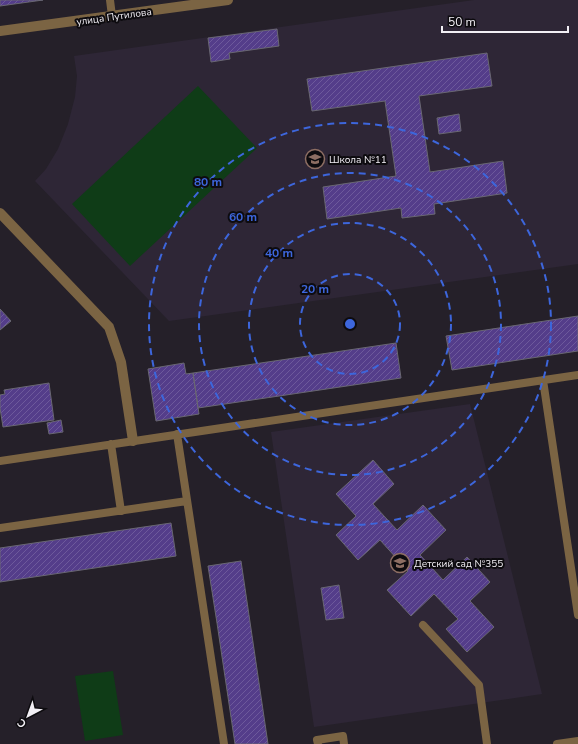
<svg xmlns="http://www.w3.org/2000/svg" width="578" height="744" viewBox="0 0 578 744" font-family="'Nunito Sans',sans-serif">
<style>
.education{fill:#2e2636}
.grass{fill:#0f3c17}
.building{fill:url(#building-hatch);stroke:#696772}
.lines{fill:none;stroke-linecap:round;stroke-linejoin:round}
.lane{stroke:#7b6443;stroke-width:8}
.street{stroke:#7b6443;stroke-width:10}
.ring{fill:none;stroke:#3d66dc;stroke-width:2;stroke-dasharray:7 5}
.labels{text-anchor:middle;stroke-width:4;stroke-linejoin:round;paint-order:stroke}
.street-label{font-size:10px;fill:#f2eff5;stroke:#0d0b0f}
.poi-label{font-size:10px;fill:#f2eff5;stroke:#0d0b0f;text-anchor:start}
.centre{fill:#3d66dc;stroke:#0d0b0f;stroke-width:2}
.ring-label{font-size:12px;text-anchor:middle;font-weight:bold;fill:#3d66dc;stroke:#0d0b0f;stroke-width:4;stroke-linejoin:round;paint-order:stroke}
</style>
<defs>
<pattern id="building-hatch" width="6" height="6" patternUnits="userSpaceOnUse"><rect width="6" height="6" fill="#543d8a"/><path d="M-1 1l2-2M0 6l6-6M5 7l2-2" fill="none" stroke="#6d599b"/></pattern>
</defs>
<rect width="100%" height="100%" fill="#252029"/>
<path class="education" d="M 474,0 L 578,0 L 578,264 L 169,321 L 35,181 L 46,169 L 58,149 L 68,124 L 75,97 L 77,76 L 74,56 Z
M 470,404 L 542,694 L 314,727 L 271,432 Z"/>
<path class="grass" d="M 198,86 L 257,148 L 130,266 L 72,204 Z
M 113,671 L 123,735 L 85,741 L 75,676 Z"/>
<path class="building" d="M 0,0 L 43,0 L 0,6 Z
M 277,29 L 279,46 L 229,53 L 230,59 L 211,62 L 208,38 Z
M 487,53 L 492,86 L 419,96 L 430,172 L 503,161 L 507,193 L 434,204 L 435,214 L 402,218 L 401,208 L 327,219 L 323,187 L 396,176 L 385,101 L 312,111 L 307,79 Z
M 459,114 L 461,131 L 439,134 L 437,118 Z
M 0,309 L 11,321 L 0,330 Z
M 578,316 L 578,351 L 452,370 L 446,336 Z
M 396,343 L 401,378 L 198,408 L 193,373 Z
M 184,363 L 186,374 L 193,373 L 199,414 L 156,421 L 148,369 Z
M 49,383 L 54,420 L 3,427 L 0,408 L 0,395 L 5,394 L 4,390 Z
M 61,420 L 63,432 L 49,434 L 47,423 Z
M 373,460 L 394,484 L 373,504 L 397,530 L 423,505 L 446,530 L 420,555 L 443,580 L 467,557 L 490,582 L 470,601 L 494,627 L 467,652 L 446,629 L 458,619 L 434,594 L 411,616 L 387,590 L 408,571 L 380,540 L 358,560 L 336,535 L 356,516 L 336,494 Z
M 171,523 L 176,556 L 0,582 L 0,548 Z
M 241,561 L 268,744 L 235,744 L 217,623 L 208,566 Z
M 339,585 L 344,618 L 326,620 L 321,588 Z"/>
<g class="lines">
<path class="lane" d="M 110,0 L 112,16
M 543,380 L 578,615
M 177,434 L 224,744
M 111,444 L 121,511
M 0,461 L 578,375
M 0,528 L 187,501
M 423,625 L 479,685 L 487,744
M 318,744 L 317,740 L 343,736 L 344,744
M 557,744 L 578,741"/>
<path class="street" d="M 0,31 L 228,0
M 0,213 L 109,327 L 121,362 L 133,441"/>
</g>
<g class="ring">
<circle cx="350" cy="324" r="50"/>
<circle cx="350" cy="324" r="101"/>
<circle cx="350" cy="324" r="151"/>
<circle cx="350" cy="324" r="201"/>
</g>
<defs>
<symbol id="school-ring" viewBox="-11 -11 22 22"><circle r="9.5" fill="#0d0b0f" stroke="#8d6e63" stroke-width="1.5"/><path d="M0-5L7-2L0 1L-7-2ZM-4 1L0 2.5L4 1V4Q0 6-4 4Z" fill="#8d6e63"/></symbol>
</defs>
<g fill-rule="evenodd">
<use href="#school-ring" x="304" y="148" width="22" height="22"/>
<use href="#school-ring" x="389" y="552" width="22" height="22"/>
</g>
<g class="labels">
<g class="street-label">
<text transform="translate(114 16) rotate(-8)" y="4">улица Путилова</text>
</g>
<g class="poi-label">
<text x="329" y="163">Школа №11</text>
<text x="414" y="567">Детский сад №355</text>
</g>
</g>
<circle cx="350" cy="324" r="6" class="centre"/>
<g class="ring-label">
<text x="208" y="186">80 m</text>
<text x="243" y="221">60 m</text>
<text x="279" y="257">40 m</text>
<text x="315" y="293">20 m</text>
</g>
<g transform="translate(28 716) rotate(221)" stroke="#0d0b0f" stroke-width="3" paint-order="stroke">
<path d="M0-3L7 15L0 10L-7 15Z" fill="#f2eff5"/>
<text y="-6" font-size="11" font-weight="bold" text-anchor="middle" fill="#f2eff5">С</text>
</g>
<path d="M442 26v6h126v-6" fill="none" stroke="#f2eff5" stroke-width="2"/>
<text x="448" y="26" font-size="12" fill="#f2eff5" stroke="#0d0b0f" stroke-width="3" paint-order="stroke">50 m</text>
</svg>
